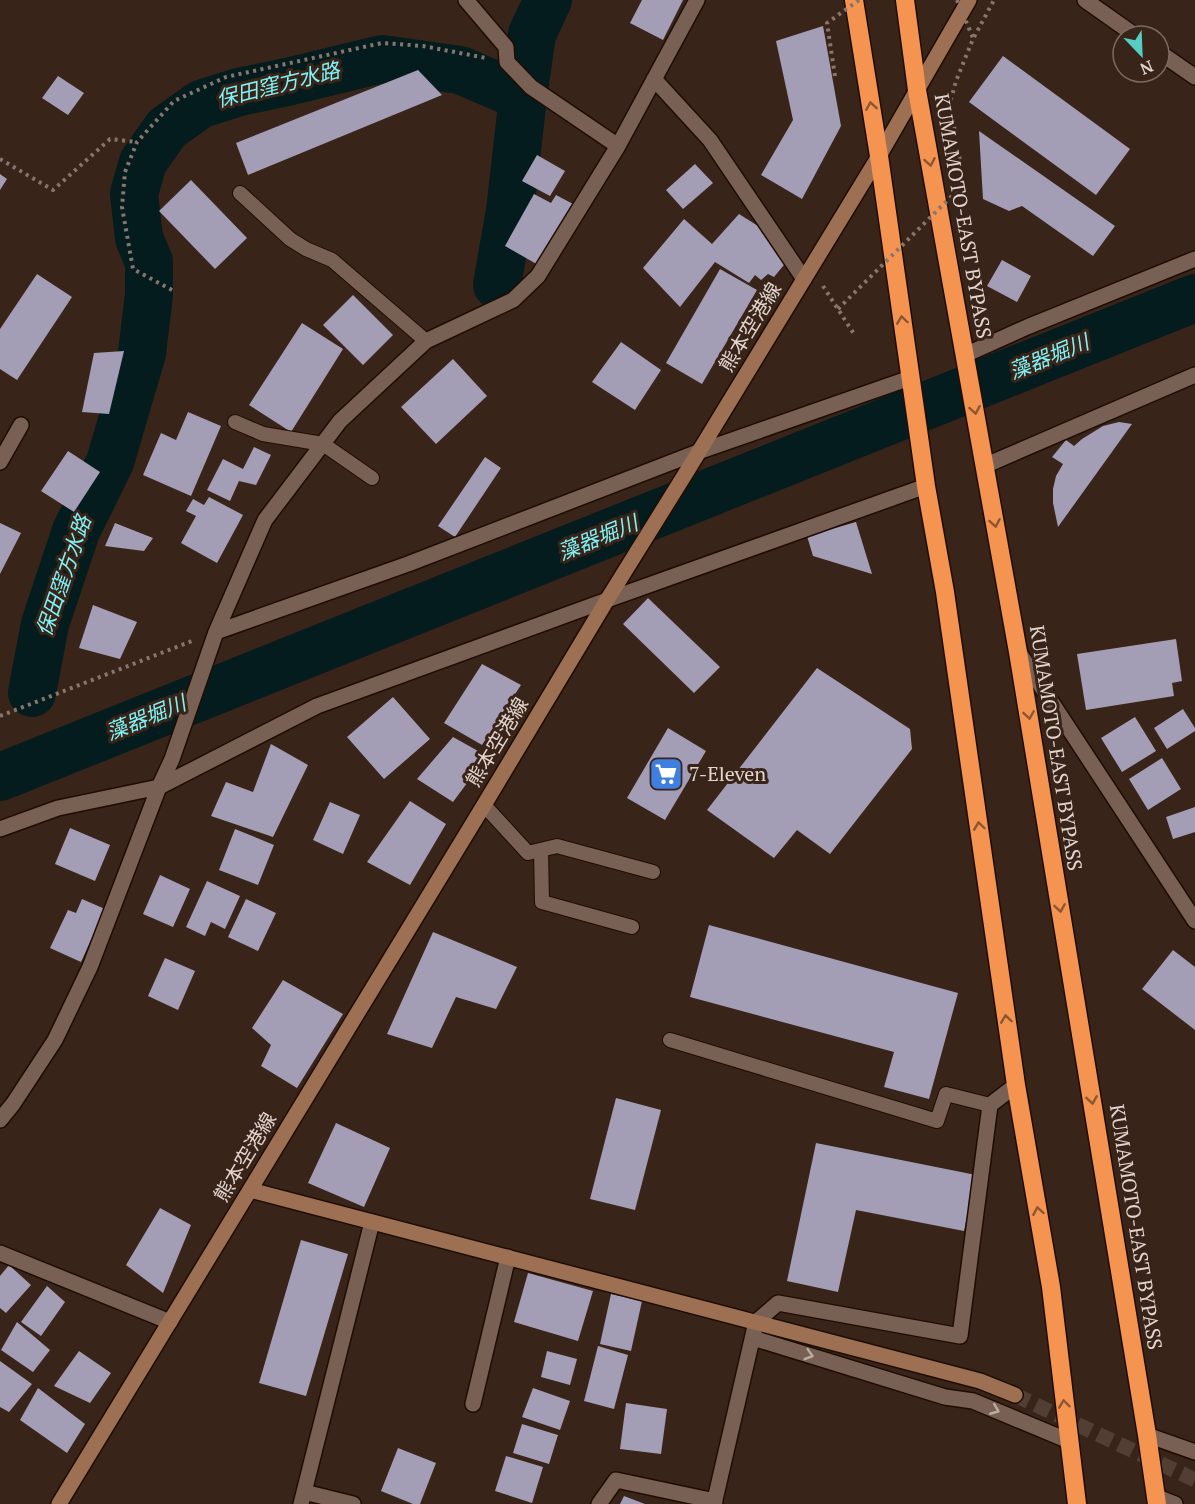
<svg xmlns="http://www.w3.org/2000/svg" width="1195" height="1504" viewBox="0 0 1195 1504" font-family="'PT Serif','Noto Sans JP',serif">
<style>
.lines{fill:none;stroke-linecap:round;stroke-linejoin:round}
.river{stroke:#041c1d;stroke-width:48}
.building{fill:#a49db6}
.secondary-tunnel{stroke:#523f34;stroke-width:15;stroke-dasharray:15 8;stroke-linecap:butt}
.lane-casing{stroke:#1f0d04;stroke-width:16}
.street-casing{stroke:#1f0d04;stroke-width:18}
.secondary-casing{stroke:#1f0d04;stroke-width:18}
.highway-casing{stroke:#1f0d04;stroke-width:21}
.path{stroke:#87766d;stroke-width:4;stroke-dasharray:3 4.5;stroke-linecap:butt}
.lane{stroke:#786154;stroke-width:14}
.street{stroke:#786154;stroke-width:15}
.secondary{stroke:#9d7053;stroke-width:15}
.highway{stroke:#f49450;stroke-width:18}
.path-bridge{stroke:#87766d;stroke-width:4;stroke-dasharray:3 4.5;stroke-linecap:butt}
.oneway{stroke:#8d5632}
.oneway2{stroke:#beaca3}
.labels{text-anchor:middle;stroke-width:6;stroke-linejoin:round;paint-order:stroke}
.street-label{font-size:20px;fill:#e3d5ce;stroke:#382419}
.poi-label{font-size:20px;fill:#e3d5ce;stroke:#382419;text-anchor:start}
.water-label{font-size:21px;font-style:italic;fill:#7ff3f7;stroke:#382419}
</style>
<rect width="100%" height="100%" fill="#382419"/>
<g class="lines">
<path class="river" d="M 497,285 L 510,211 L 523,97
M 32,693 L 45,624 L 76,531 L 110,462 L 142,353 L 149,295 L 149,262 L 139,238 L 134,194 L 143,162 L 167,128 L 201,104 L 239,92 L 287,82 L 382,59 L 460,70 L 523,97 L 532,34 L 548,0
M 0,777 L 1195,298"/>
</g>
<path class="building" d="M 642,0 L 683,0 L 663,40 L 630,23 Z
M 823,26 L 841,126 L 802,199 L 761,175 L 793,120 L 776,41 Z
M 1003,56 L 1130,149 L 1096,195 L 969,102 Z
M 418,70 L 442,95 L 248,175 L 236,143 Z
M 58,76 L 84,93 L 68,115 L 42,98 Z
M 979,131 L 1115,226 L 1093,256 L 1022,206 L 1009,211 L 983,199 Z
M 537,155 L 565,171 L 550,196 L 522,181 Z
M 695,164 L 713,183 L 683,209 L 666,190 Z
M 0,174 L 7,179 L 0,190 Z
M 191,180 L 247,238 L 215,269 L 159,211 Z
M 534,194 L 551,203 L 556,195 L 575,205 L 540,266 L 505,246 Z
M 739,214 L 771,234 L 788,260 L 774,277 L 768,274 L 761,280 L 755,275 L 749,283 L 715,262 L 680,307 L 643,268 L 684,219 L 712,244 Z
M 1002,260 L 1031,276 L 1017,302 L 987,286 Z
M 720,269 L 757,290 L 702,384 L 666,363 Z
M 37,274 L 72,297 L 17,380 L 0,369 L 0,329 Z
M 353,295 L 393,335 L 363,365 L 323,325 Z
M 302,323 L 343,349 L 291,432 L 249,405 Z
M 621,342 L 661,370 L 635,410 L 592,382 Z
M 124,351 L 109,414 L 82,412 L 94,353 Z
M 453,359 L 487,396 L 436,444 L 401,407 Z
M 188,412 L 221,426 L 191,496 L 143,475 L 161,433 L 176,440 Z
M 1119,422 L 1132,424 L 1058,527 L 1053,503 L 1053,489 L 1056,476 L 1063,464 L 1052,457 L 1066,440 L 1074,446 L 1082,439 L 1103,426 Z
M 254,447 L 271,455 L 256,485 L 239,481 L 230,501 L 207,490 L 223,459 L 243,469 Z
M 68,451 L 100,472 L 74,512 L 41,491 Z
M 485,457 L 501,468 L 455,537 L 438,526 Z
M 209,497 L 243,515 L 217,563 L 181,543 L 196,516 L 186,511 L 193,499 L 204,505 Z
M 856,522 L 872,574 L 813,556 L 807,536 Z
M 0,523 L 21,533 L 0,574 Z
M 115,523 L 153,538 L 144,551 L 105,546 Z
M 648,598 L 720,667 L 694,693 L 623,624 Z
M 93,605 L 137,622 L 120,659 L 79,648 Z
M 1176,639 L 1182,681 L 1172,683 L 1174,696 L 1086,710 L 1077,654 Z
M 482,664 L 521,685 L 482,745 L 444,723 Z
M 817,668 L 910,729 L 912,749 L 830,854 L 797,830 L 774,858 L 707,810 Z
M 393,697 L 430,739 L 384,779 L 347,737 Z
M 1183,709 L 1195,728 L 1195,731 L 1167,749 L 1154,728 Z
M 1135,717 L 1156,751 L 1122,772 L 1101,738 Z
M 668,728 L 706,751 L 665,820 L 627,798 Z
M 453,737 L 487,756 L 453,802 L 417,779 Z
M 271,744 L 308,765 L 273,837 L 211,816 L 226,782 L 253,792 Z
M 1162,758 L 1181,789 L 1148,810 L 1129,779 Z
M 410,801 L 446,824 L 410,885 L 367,862 Z
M 330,802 L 360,815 L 343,854 L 313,840 Z
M 1195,807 L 1195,832 L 1173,839 L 1166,817 Z
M 70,828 L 110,845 L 95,881 L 55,864 Z
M 235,829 L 274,845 L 258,885 L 219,870 Z
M 160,875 L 190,889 L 173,927 L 143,914 Z
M 207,881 L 240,896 L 225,929 L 211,922 L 205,936 L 186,927 Z
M 82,899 L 105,909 L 81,962 L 50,948 L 68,910 L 76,913 Z
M 246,899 L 276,913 L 258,951 L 228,937 Z
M 709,925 L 958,993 L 929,1099 L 884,1087 L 894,1052 L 690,997 Z
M 433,932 L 517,967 L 496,1009 L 456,997 L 432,1048 L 387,1034 Z
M 1173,950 L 1195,967 L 1195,1030 L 1142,989 Z
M 165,958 L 195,971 L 178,1010 L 148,996 Z
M 283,980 L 343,1014 L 297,1088 L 261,1066 L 271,1045 L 252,1028 Z
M 616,1098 L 661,1110 L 635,1210 L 590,1199 Z
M 336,1123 L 390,1148 L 364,1207 L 308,1183 Z
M 816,1143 L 976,1175 L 964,1231 L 856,1210 L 838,1292 L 787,1281 Z
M 160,1208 L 191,1225 L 163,1293 L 126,1265 Z
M 301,1240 L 348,1254 L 306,1396 L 259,1383 Z
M 9,1265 L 31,1285 L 6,1313 L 0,1308 L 0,1276 Z
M 528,1273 L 593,1291 L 578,1341 L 514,1322 Z
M 47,1286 L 65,1302 L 41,1336 L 21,1322 Z
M 611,1294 L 642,1301 L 631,1351 L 600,1344 Z
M 17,1322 L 50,1350 L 33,1372 L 1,1350 Z
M 598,1346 L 628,1355 L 614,1409 L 584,1401 Z
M 79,1351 L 111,1373 L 90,1403 L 54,1386 Z
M 547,1351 L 577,1359 L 570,1385 L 541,1377 Z
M 0,1361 L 32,1384 L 9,1412 L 0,1407 Z
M 38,1388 L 85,1424 L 67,1453 L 20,1420 Z
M 533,1388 L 570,1401 L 560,1430 L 522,1417 Z
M 626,1403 L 667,1409 L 661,1454 L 620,1449 Z
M 522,1424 L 558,1435 L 549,1464 L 513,1453 Z
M 398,1448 L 436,1463 L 420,1504 L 413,1504 L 381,1491 Z
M 506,1456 L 543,1467 L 532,1503 L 495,1491 Z
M 624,1496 L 645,1504 L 620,1504 Z"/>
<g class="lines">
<path class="secondary-tunnel" d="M 1015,1395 L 1195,1480"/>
<defs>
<path id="lane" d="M 240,193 L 290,239 L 306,249 L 332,260 L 426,341
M 235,422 L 263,434 L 323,444 L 372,478
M 484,805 L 528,853 L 557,846 L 653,872
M 541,850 L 542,902 L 632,927
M 670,1040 L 937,1121 L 946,1094 L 990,1105"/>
<path id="street" d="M 466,0 L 506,47 L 507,62 L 531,87 L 618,146
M 1085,0 L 1136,36
M 1159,52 L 1195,77
M 654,79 L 710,140 L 804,279
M 965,355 L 1027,327 L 1195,259
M 0,462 L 21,425
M 984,466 L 1195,375
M 216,632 L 408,564 L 698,452 L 910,378
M 1020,654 L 1195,921
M 0,829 L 58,808 L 159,787 L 317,706 L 607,600 L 926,486
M 0,1120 L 13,1104 L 55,1040 L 90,967 L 159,787 L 172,759 L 216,632 L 265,520 L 340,421 L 426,341 L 513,300 L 538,276 L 618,146 L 697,0
M 0,1253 L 170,1322
M 753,1338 L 945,1397 L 973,1401 L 1069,1441
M 473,1404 L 508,1257
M 1147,1435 L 1195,1452
M 304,1492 L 353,1504
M 1155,1496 L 1175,1504
M 301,1504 L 372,1222
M 599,1504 L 616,1480 L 715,1501
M 714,1504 L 756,1322 L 778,1303 L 960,1336 L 990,1105 L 1016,1085"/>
<path id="secondary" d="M 250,1190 L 980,1381 L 1015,1395
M 59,1504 L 484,805 L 607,600 L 689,468 L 879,156 L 969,0"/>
<path id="highway" d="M 854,0 L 879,156 L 926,486 L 945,592 L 1016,1085 L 1051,1287 L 1077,1504
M 905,0 L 917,90 L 1018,652 L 1147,1435 L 1157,1504"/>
</defs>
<use href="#lane" class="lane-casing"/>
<use href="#street" class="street-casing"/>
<use href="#secondary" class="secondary-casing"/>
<use href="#highway" class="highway-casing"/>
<path class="path" d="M 0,159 L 53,190 L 110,139 L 137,142
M 823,286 L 854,334
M 172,290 L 133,269 L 122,207 L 125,172 L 137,142 L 174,101 L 226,77 L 382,43 L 423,46 L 486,58
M 0,716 L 192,641"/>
<use href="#lane" class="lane"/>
<use href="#street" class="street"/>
<use href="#secondary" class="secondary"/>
<use href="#highway" class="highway"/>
<path class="path-bridge" d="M 957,0 L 973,38
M 835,76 L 827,23 L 859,0
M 838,309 L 964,184 L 950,103 L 956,81 L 973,39 L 994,0"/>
</g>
<defs><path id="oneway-chevron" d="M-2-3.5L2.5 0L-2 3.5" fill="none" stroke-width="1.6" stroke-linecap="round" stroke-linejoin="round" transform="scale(1.5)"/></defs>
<g class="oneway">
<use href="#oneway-chevron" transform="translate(871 106) rotate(-99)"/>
<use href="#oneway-chevron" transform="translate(930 162) rotate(80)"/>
<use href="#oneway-chevron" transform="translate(902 320) rotate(-98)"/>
<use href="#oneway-chevron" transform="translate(975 410) rotate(80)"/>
<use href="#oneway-chevron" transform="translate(995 523) rotate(80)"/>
<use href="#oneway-chevron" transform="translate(1029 715) rotate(81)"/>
<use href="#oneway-chevron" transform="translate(979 826) rotate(-98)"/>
<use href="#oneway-chevron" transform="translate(1060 908) rotate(81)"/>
<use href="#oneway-chevron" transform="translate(1006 1019) rotate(-98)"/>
<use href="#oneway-chevron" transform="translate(1092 1100) rotate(81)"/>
<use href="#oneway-chevron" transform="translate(1038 1211) rotate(-100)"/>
<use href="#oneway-chevron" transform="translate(1064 1404) rotate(-97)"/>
</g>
<g class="oneway2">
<use href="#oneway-chevron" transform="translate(809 1355) rotate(17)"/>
<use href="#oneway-chevron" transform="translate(995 1410) rotate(22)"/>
</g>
<defs>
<symbol id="supermarket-square" viewBox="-11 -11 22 22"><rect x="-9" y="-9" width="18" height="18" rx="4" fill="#3f7fe0" stroke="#382419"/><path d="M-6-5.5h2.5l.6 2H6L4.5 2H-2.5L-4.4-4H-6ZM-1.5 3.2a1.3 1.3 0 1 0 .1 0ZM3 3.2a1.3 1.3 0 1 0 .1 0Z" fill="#fff"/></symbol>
</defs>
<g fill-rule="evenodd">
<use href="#supermarket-square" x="647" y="755" width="38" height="38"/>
</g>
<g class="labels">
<g class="street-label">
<text transform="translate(963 216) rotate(80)" y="7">KUMAMOTO-EAST BYPASS</text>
<text transform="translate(750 327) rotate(-59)" y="7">熊本空港線</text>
<text transform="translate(497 742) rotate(-59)" y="7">熊本空港線</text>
<text transform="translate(1056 748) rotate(81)" y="7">KUMAMOTO-EAST BYPASS</text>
<text transform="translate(245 1157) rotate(-59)" y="7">熊本空港線</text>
<text transform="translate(1136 1227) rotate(81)" y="7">KUMAMOTO-EAST BYPASS</text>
</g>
<g class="poi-label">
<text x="689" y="781">7-Eleven</text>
</g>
<g class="water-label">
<text transform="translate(278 85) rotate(-14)" y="7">保田窪方水路</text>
<text transform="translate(1049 357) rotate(-22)" y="7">藻器堀川</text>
<text transform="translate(598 538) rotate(-22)" y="7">藻器堀川</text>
<text transform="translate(64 576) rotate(-71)" y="7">保田窪方水路</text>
<text transform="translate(146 718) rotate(-22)" y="7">藻器堀川</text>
</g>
</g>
<g transform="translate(1141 54) rotate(157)"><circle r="28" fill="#382419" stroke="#7c6b61" stroke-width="1.5"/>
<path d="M0-4.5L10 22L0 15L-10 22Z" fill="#57cec2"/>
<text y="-9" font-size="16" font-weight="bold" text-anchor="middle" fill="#e3d5ce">N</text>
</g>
</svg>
